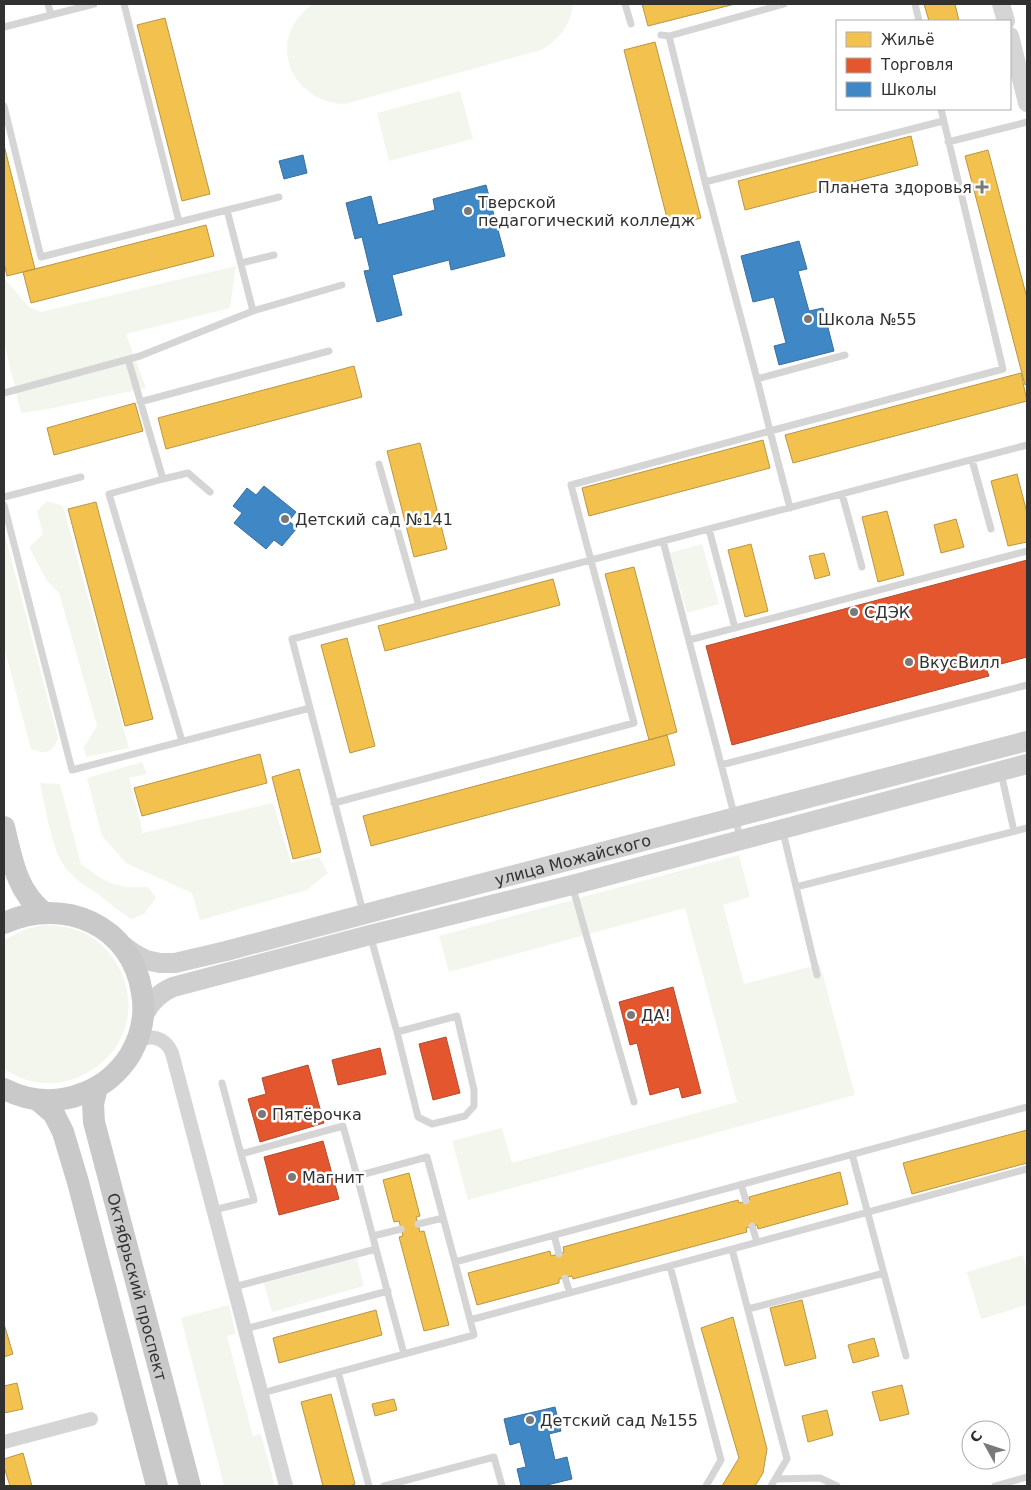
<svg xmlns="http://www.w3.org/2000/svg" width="1031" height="1490" viewBox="0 0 1031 1490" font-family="'DejaVu Sans',sans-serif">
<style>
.green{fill:#f3f6ed}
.homes{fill:#f2c14e;stroke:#b89645}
.shops{fill:#e4572e;stroke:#ae4c2f}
.schools{fill:#3f88c5;stroke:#3b6e99}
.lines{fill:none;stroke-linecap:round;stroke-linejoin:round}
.service{stroke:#d5d5d5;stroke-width:7}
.minor{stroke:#d5d5d5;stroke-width:14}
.tertiary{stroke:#d5d5d5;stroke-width:18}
.secondary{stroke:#cfcfcf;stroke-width:20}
.primary{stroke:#c9c9c9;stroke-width:22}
.poi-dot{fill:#797979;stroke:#fff;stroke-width:2}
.labels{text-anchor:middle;stroke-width:5;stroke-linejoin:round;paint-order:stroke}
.poi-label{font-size:16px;fill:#313131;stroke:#fff;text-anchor:start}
.street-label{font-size:16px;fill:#313131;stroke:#fff}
</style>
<rect width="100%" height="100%" fill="#fff"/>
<path class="green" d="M 313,4 L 573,4 C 571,25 559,40 541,50 L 345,104 C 288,102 265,37 313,4 Z
M 460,91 L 473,139 L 389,161 L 377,113 Z
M 236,266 L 230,308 L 126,334 L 146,388 L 48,409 L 21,413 L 4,342 L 4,278 L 29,307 L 41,312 Z
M 47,501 L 63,506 L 129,748 L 86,757 L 84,747 L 97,726 L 59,593 L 47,581 L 29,547 L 43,534 L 37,511 Z
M 4,531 L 58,738 C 53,753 45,755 31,749 L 4,647 Z
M 702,544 L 719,604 L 687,613 L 670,553 Z
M 142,762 L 147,774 L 129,778 L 143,833 L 273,803 L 291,863 L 319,857 L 328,873 L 307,890 L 200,920 L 192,893 L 126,863 L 102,836 L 87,778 Z
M 40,783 L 60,784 L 81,864 C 107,883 115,889 148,887 L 156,898 L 144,914 L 131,919 C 119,911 109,903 98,894 C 86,886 71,877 63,864 C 51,846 45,805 40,783 Z
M 739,855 L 750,897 L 723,905 L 744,984 L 820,964 L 855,1095 L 468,1200 L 452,1141 L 502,1128 L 512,1163 L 737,1102 L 685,908 L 449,972 L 439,936 Z
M 45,925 C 58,926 70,927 82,932 C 117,948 137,991 125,1028 C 113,1065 73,1089 35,1082 C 24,1080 14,1075 4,1069 L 4,940 L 26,929 Z
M 1023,1255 L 1027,1271 L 1027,1305 L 981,1319 L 967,1272 Z
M 357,1258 L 364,1286 L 272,1312 L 264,1283 Z
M 229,1305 L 236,1334 L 227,1336 L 253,1436 L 261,1434 L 275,1486 L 224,1486 L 181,1318 Z"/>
<path class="homes" d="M 642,4 L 735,4 L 648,26 Z
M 924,4 L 955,4 L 959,21 L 929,21 Z
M 165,18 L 210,194 L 182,201 L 137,25 Z
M 655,42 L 701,218 L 669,226 L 624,50 Z
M 911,136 L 918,165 L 745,210 L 738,181 Z
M 4,145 L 35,269 L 7,276 L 4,263 Z
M 988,150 L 1027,298 L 1027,384 L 1025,385 L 965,156 Z
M 206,225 L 214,256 L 31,303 L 23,272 Z
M 354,366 L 362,397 L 166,449 L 158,418 Z
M 1021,373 L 1027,401 L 793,463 L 785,435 Z
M 135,403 L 143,431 L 54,455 L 47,428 Z
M 763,440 L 770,468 L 589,516 L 582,488 Z
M 420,443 L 447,549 L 414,557 L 387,451 Z
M 1017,474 L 1027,513 L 1027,542 L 1008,546 L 991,481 Z
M 96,502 L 153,719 L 125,726 L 68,509 Z
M 887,511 L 904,575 L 878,582 L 862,517 Z
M 956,519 L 964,547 L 941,553 L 934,525 Z
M 751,544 L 768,611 L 745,617 L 728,550 Z
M 824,553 L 830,575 L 815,579 L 809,556 Z
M 634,567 L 677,732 L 649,740 L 605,574 Z
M 553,579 L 560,605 L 385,651 L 378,626 Z
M 347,638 L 375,746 L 350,753 L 321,645 Z
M 667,735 L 675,765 L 371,846 L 363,816 Z
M 260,754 L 267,783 L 142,816 L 134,788 Z
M 299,769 L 321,852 L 293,859 L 272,777 Z
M 1027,1130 L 1027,1163 L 912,1194 L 903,1163 Z
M 840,1172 L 848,1204 L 758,1229 L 757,1225 L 746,1228 L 747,1232 L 573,1279 L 572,1276 L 565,1278 L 559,1279 L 559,1283 L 477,1305 L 468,1273 L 550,1251 L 551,1256 L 559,1254 L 564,1252 L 563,1247 L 738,1200 L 739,1203 L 750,1200 L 749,1197 Z
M 409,1173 L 420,1216 L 416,1217 L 420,1232 L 424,1231 L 449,1325 L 424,1331 L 399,1237 L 403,1236 L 399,1221 L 394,1222 L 383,1180 Z
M 802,1300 L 816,1358 L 785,1366 L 770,1308 Z
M 376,1310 L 382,1335 L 279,1363 L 273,1338 Z
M 733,1317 L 767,1449 L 763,1473 L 755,1486 L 722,1486 L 739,1458 L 701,1328 Z
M 4,1327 L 5,1327 L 13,1354 L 4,1357 Z
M 874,1338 L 879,1356 L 853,1363 L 848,1345 Z
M 17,1383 L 23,1409 L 4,1413 L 4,1386 Z
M 902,1385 L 909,1414 L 880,1421 L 872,1392 Z
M 331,1394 L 355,1484 L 349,1486 L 323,1486 L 301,1402 Z
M 394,1399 L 397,1410 L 375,1416 L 372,1404 Z
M 827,1410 L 833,1435 L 808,1442 L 802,1416 Z
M 23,1453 L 32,1486 L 10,1486 L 4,1467 L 4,1459 Z"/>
<path class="shops" d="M 1027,560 L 1027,657 L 986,668 L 989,676 L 732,745 L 706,646 Z
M 673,987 L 701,1093 L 682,1098 L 679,1087 L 650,1095 L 637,1043 L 630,1045 L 619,1002 Z
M 446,1037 L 460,1093 L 433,1100 L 419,1044 Z
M 380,1048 L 386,1074 L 338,1085 L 332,1060 Z
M 308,1065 L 324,1123 L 260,1142 L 248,1099 L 266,1094 L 262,1078 Z
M 323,1141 L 339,1199 L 279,1215 L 264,1157 Z"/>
<path class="schools" d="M 303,155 L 307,173 L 284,179 L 279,161 Z
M 486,185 L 505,256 L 451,270 L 449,260 L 392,275 L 402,315 L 377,322 L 364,271 L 370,270 L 362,237 L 355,239 L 346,203 L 371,196 L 378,225 L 435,210 L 433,199 Z
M 799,241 L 807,269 L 798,271 L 809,311 L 823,308 L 834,351 L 779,365 L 774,346 L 786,343 L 774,297 L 753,302 L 741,256 Z
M 264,486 L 296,512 L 289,521 L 297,528 L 282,546 L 274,540 L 266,549 L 234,523 L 242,513 L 233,506 L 247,488 L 256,495 Z
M 555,1407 L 561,1431 L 549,1434 L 555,1460 L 567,1457 L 572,1479 L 543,1486 L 521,1486 L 517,1469 L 526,1467 L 520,1442 L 510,1445 L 504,1419 Z"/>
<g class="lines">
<path class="service" d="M 48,4 L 51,15 L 94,4
M 625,4 L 631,24
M 915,4 L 919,21
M 4,27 L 51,15
M 661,35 L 669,36 L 784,4
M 669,36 L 705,182 L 943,121
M 4,106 L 41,257 L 179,222 L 124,4
M 948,142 L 1027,122
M 705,182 L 757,379
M 227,210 L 279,197
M 179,222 L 227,210 L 253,311
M 241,263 L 274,255
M 128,359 L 163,479 L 109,494 L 182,741
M 4,393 L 140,356 L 253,311 L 342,285
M 140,402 L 329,351
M 972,460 L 991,529
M 379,464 L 419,606
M 163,479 L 188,473 L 210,492
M 842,494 L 862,567
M 4,497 L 81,477
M 4,505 L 72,770 L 310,708
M 790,508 L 770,431 L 1003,369 L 941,109
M 709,529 L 735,628
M 663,541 L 740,837
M 689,640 L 1027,551
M 721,765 L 1027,685
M 1001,773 L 1014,831
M 334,803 L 634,723 L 571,485 L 770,431 L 757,379 L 845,355
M 783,832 L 817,975
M 572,885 L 634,1102
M 796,887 L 1027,828
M 363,912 L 292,639 L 1027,445
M 371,938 L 397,1032 L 418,1117 L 432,1124 L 465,1116 L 474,1106 L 474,1090 L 457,1016 L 397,1032
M 222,1083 L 241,1154
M 852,1154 L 906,1356
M 741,1184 L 746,1201
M 214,1210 L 254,1200 L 241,1154 L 343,1126 L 357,1176
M 418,1224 L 443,1218
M 752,1226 L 757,1242
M 554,1235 L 559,1254
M 373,1236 L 401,1229
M 376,1249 L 404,1354 L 474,1335 L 455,1262
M 732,1249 L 787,1459 L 771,1486
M 670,1266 L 721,1460 L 706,1486
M 565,1278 L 570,1293
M 234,1287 L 376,1249 L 357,1176 L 427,1157 L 455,1262 L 1027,1107
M 748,1309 L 884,1273
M 470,1320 L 1027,1169
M 245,1329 L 388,1291
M 338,1372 L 369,1486
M 262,1393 L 404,1354
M 775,1479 L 820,1478 L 837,1486
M 384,1486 L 494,1457 L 502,1486
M 995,1486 L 1027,1477"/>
<path class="minor" d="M 136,1043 C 150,1033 165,1037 172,1053 L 286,1486
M 4,1442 L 91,1419"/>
<path class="tertiary" d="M 1001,4 L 1006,21
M 1010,36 L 1027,103"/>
<g class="secondary">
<path id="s1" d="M 121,944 L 133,953 L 146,960 L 160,963 L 175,963 L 226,951 L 395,906 L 1027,741"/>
<path d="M 144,1015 C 150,1002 159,993 173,987 L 370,935 L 572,885 L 1027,764"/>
</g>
<g class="primary">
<path d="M 4,827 C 12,859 16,890 43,912"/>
<path d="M 4,923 C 64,896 132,925 142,993 C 146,1015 141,1036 130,1055 C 119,1072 103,1086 84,1093 C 57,1104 30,1102 4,1089"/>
<path id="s2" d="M 97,1087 L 93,1104 L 94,1122 L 190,1486"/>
<path d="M 39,1101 L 54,1114 L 63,1132 L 78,1182 L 157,1486"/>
</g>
</g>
<g class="poi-dot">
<path d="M979.5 179.5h5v5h5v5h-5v5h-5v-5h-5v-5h5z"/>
<circle cx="468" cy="211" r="5"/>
<circle cx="808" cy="319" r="5"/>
<circle cx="285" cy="519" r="5"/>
<circle cx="854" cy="612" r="5"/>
<circle cx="909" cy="662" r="5"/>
<circle cx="631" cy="1015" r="5"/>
<circle cx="262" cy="1114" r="5"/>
<circle cx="292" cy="1177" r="5"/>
<circle cx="530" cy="1420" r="5"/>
</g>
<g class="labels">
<g class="poi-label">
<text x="972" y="193" text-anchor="end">Планета здоровья</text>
<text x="478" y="208">Тверской<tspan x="478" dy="18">педагогический колледж</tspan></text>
<text x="818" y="325">Школа №55</text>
<text x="295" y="525">Детский сад №141</text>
<text x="864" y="618">СДЭК</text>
<text x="919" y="668">ВкусВилл</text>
<text x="641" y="1021">ДА!</text>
<text x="272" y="1120">Пятёрочка</text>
<text x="302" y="1183">Магнит</text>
<text x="540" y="1426">Детский сад №155</text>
</g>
<g class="street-label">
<text dy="6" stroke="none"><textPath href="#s1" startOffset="470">улица Можайского</textPath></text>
<text dy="6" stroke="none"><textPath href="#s2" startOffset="206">Октябрьский проспект</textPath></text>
</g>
</g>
<rect width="1031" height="1490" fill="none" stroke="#313131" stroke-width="10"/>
<rect x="836" y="20" width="175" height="90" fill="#ffffff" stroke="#adadad"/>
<rect x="846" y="32" width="25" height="15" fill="#f2c14e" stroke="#adadad"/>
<text x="881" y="45" font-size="15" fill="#313131">Жильё</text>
<rect x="846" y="58" width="25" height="15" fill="#e4572e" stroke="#adadad"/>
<text x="881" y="70" font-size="15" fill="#313131">Торговля</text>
<rect x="846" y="82" width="25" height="15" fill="#3f88c5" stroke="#adadad"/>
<text x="881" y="95" font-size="15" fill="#313131">Школы</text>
<g transform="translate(986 1445) rotate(310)"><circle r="24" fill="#ffffff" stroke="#adadad"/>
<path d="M0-4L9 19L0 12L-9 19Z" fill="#797979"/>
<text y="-8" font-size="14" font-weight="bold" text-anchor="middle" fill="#313131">С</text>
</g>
</svg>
